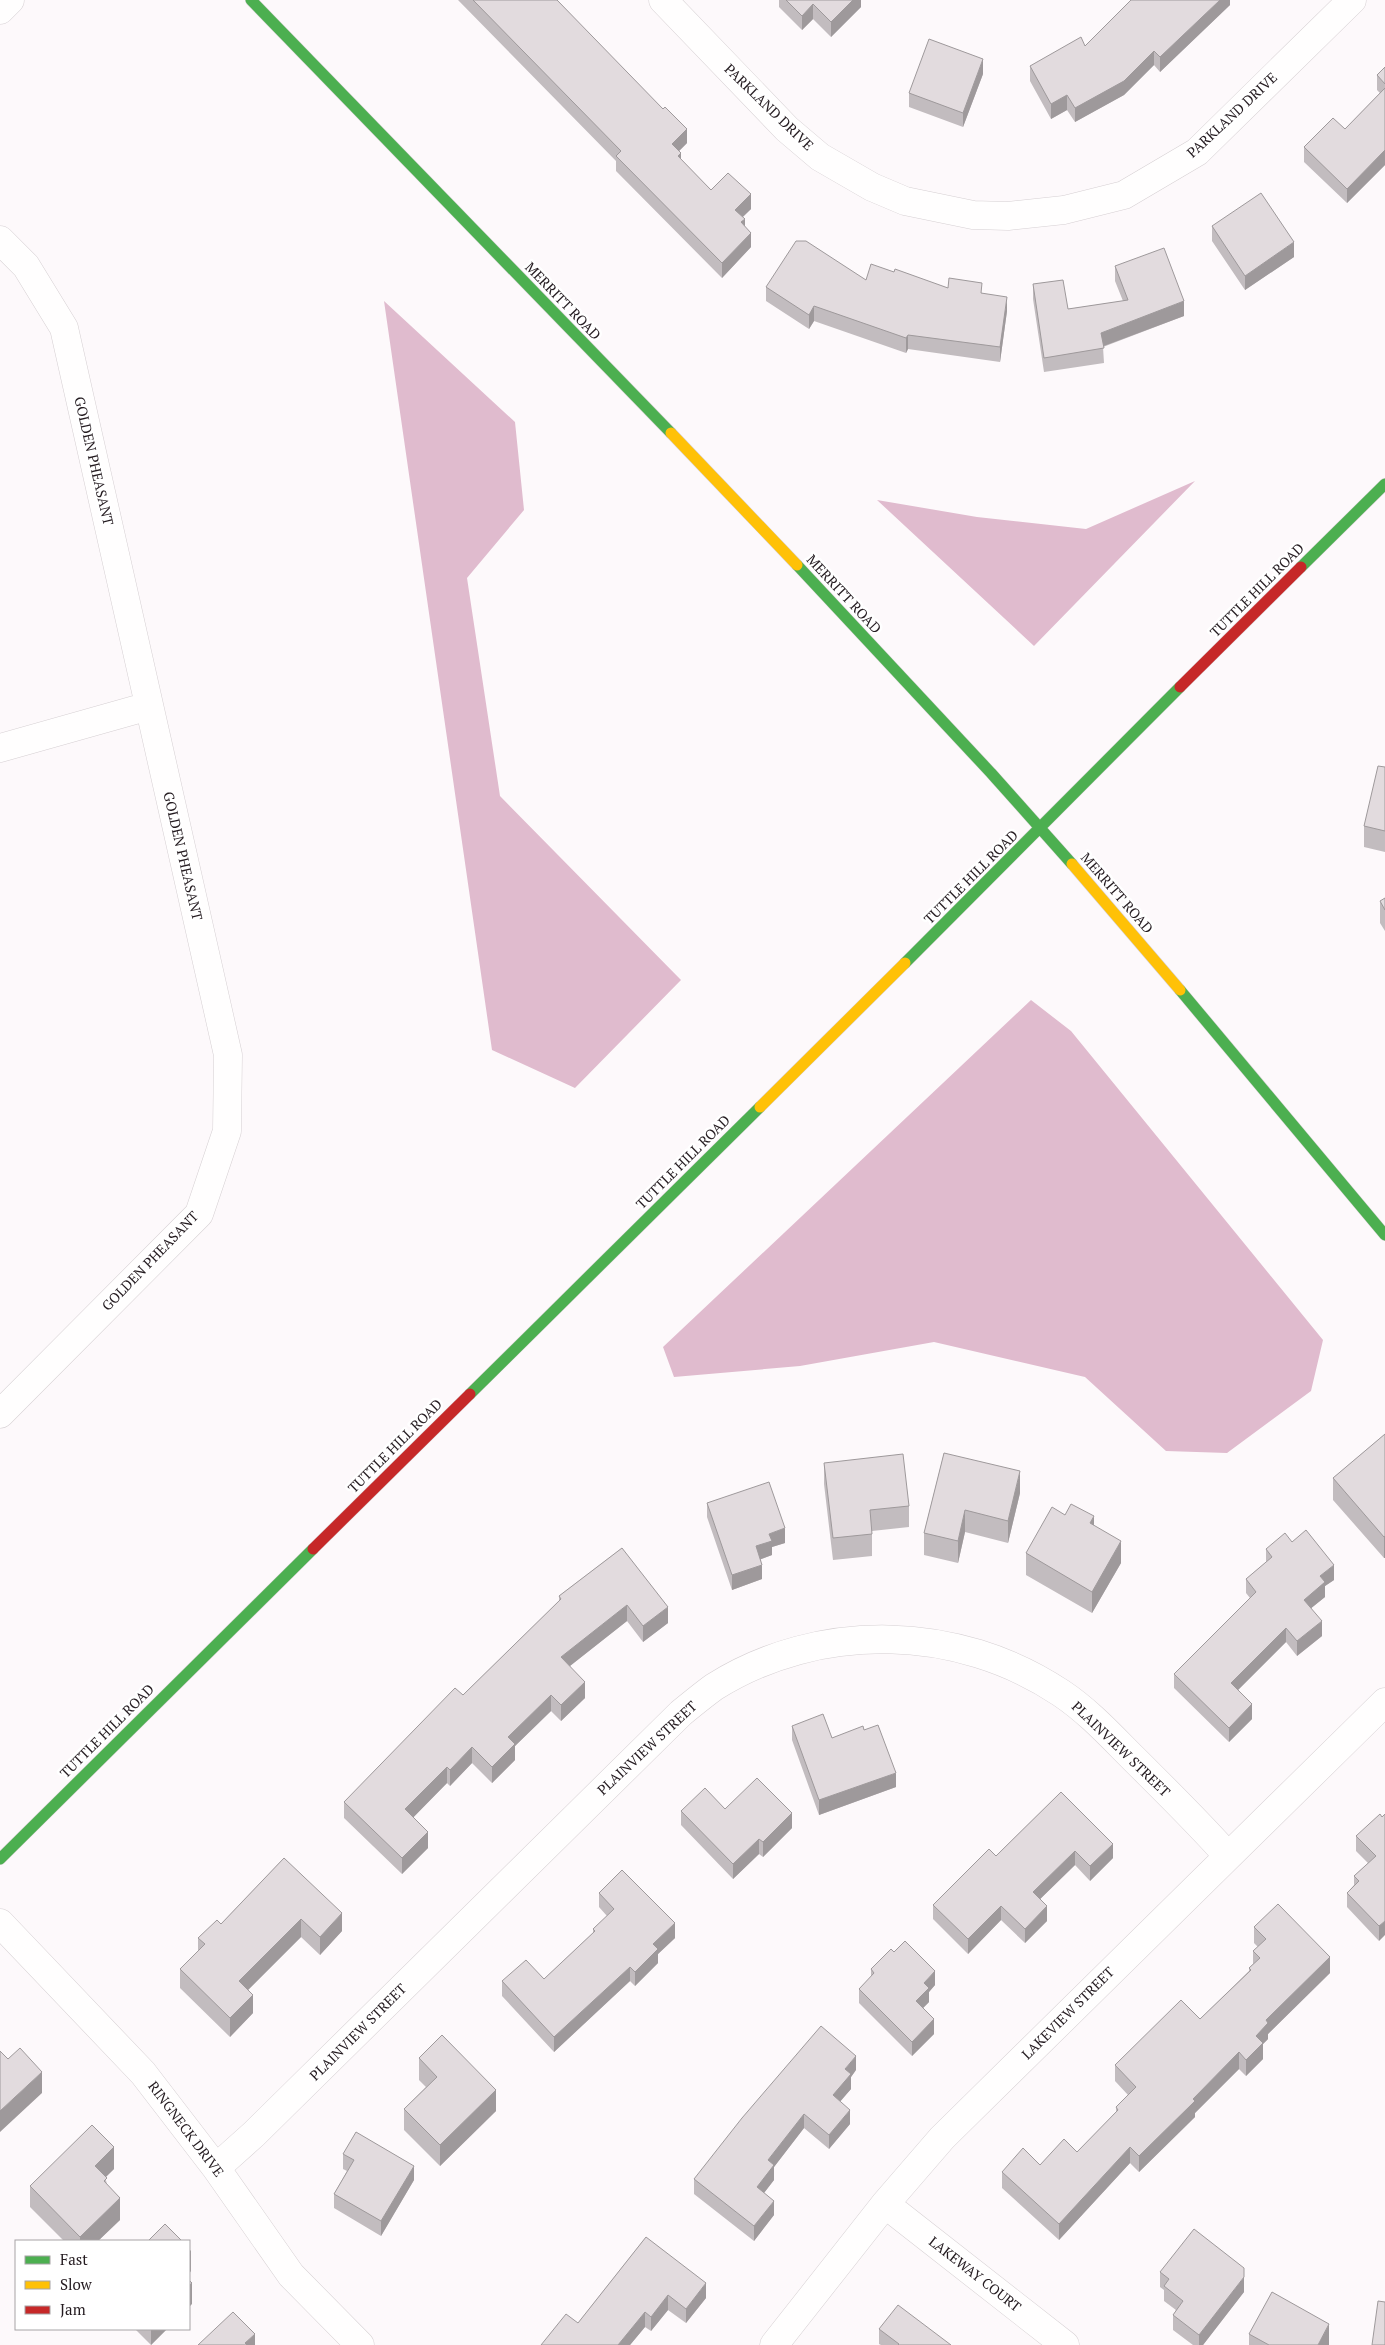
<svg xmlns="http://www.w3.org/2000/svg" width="1385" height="2345" viewBox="0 0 1385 2345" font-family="'PT Serif',serif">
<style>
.water{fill:#e0bbce}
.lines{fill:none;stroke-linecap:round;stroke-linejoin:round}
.street-casing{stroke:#d6d0d3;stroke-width:29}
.fast-casing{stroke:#d6d0d3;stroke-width:12}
.slow-casing{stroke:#d6d0d3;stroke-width:12}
.jam-casing{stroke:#d6d0d3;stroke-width:12}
.street{stroke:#fffefe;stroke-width:28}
.fast{stroke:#4caf50;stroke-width:11}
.slow{stroke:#ffc107;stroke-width:11}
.jam{stroke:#c62828;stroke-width:11}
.wall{fill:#c2bcbf}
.shaded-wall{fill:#9e999b}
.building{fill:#e2dbde;stroke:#9e999b}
.labels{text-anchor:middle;stroke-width:5;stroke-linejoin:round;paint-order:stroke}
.street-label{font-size:14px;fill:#241b20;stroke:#fff}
</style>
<rect width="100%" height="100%" fill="#fdf9fb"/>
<path class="water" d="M 384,301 L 515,422 L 524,510 L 467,578 L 500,796 L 681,980 L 575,1088 L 492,1050 Z
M 1195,481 L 1034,646 L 877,500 L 977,517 L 1086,529 Z
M 1031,1000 L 1071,1031 L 1323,1340 L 1311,1391 L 1227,1453 L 1166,1451 L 1085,1377 L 934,1342 L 800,1366 L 674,1377 L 663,1347 Z"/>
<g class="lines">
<defs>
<path id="street" d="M 663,0 L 787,129 L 820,157 L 872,187 L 905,201 L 973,215 L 1008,216 L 1064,210 L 1124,195 L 1197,152 L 1352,0
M 0,10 L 10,0
M 0,240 L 26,266 L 64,328 L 228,1055 L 227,1131 L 199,1214 L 0,1414
M 0,748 L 149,706
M 0,1923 L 143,2073 L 216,2168 L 291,2275 L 360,2345
M 216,2168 L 254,2134 L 681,1713 C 692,1704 703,1695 714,1687 C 819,1621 958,1624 1061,1693 C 1088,1711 1110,1735 1133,1758 C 1166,1791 1198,1822 1228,1856
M 885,2204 L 1065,2345
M 774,2345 L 885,2204 L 942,2138 L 1385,1702"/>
<path id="fast" d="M 251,0 L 671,433
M 797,565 L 991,773 L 1072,864
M 1301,567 L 1385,484
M 905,963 L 1180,687
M 1180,990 L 1385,1235
M 470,1394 L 760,1107
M 0,1859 L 313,1549"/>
<path id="slow" d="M 671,433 L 797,565
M 1072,864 L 1180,990
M 760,1107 L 905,963"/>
<path id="jam" d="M 1180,687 L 1301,567
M 313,1549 L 470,1394"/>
</defs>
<use href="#street" class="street-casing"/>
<use href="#fast" class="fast-casing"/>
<use href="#slow" class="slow-casing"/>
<use href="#jam" class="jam-casing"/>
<use href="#street" class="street"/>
<use href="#fast" class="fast"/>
<use href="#slow" class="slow"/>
<use href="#jam" class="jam"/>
</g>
<path class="wall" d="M 458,0 L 557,0 L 687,143 L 679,151 L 681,160 L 711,190 L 751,209 L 743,217 L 745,226 L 751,247 L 722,278 L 616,171 L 616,161 Z
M 779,0 L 861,0 L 861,7 L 831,37 L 813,19 L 802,30 L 779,7 Z
M 1230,0 L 1230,5 L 1160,72 L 1154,65 L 1124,95 L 1075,122 L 1067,110 L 1051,119 L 1030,81 L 1030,66 L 1085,46 Z
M 1385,67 L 1385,165 L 1347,203 L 1304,162 L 1304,147 L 1345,129 L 1380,93 L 1377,90 L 1377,75 Z
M 983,74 L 963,127 L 909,107 L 909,93 Z
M 1212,226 L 1294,257 L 1245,290 L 1212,241 Z
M 1115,266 L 1184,316 L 1103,347 L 1104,363 L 1044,372 L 1033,299 L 1033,284 L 1068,309 L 1123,301 L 1115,281 Z
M 894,272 L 948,288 L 982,293 L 1007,311 L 1000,362 L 908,349 L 906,353 L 814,321 L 809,329 L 766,301 L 766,287 L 866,280 Z
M 1385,767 L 1385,852 L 1364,847 L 1364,826 Z
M 1385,898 L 1385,931 L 1380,923 L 1380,901 Z
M 1385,1434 L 1385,1558 L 1384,1558 L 1333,1500 L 1333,1478 Z
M 944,1453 L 1020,1493 L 1008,1543 L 965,1532 L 958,1563 L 924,1555 L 924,1533 Z
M 824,1463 L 909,1506 L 909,1527 L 872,1531 L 872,1556 L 833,1560 L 824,1484 Z
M 707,1503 L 785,1543 L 772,1547 L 772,1555 L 761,1559 L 762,1579 L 732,1590 L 707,1517 Z
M 1065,1515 L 1121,1563 L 1092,1613 L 1026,1575 L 1026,1553 Z
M 1292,1542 L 1334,1580 L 1325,1586 L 1325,1597 L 1311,1608 L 1322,1636 L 1297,1656 L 1286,1642 L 1238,1690 L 1252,1719 L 1229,1742 L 1174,1688 L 1174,1674 L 1250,1598 L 1246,1593 L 1246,1579 L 1266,1562 L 1266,1549 Z
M 622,1548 L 668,1623 L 643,1642 L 627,1621 L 570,1666 L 585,1698 L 561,1721 L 551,1711 L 515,1746 L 515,1760 L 492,1783 L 472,1763 L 450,1786 L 447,1783 L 413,1817 L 428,1848 L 402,1874 L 344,1818 L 344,1802 L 463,1695 L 559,1601 L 559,1596 Z
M 792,1726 L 832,1738 L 864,1730 L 896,1787 L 819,1815 L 792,1740 Z
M 1061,1792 L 1113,1858 L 1090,1881 L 1075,1865 L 1040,1899 L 1047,1921 L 1025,1943 L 1001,1920 L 968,1954 L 933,1919 L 933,1905 L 996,1856 Z
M 681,1811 L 792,1828 L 763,1857 L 759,1854 L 733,1879 L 681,1825 Z
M 1382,1817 L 1379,1941 L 1347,1907 L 1347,1893 L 1354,1885 L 1354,1876 L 1368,1863 L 1356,1851 L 1356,1836 Z
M 284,1858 L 342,1931 L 320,1955 L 301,1937 L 248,1990 L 253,2013 L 230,2037 L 180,1988 L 180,1969 L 198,1951 L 198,1938 L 221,1924 Z
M 599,1893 L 675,1938 L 658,1954 L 658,1963 L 635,1986 L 630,1981 L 554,2052 L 502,1996 L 502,1981 L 544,1979 L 593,1933 L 593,1929 L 607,1916 L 599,1907 Z
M 1254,1927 L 1330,1973 L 1268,2034 L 1268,2039 L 1263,2044 L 1263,2059 L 1246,2076 L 1239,2069 L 1195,2113 L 1195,2117 L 1139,2172 L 1130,2163 L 1059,2240 L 1002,2188 L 1002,2172 L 1040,2165 L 1077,2152 L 1116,2113 L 1116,2107 L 1128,2095 L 1115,2081 L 1115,2065 L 1200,2019 L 1249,1971 L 1249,1968 L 1253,1964 L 1253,1951 L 1258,1947 L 1254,1943 Z
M 894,1952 L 935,1985 L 929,1992 L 929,2002 L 923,2008 L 934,2034 L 912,2056 L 859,2003 L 859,1989 L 871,1977 L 871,1969 Z
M 419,2058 L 496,2111 L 440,2166 L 404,2130 L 404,2109 L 426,2087 L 419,2080 Z
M 856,2070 L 851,2077 L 851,2089 L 840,2101 L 850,2124 L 829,2149 L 804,2128 L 774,2167 L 774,2180 L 764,2193 L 774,2215 L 754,2241 L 694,2194 L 694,2179 Z
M 343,2154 L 414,2180 L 381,2236 L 334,2208 L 334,2194 L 347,2171 L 343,2169 Z
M 114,2169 L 105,2177 L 107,2184 L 120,2220 L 98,2241 L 64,2241 L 30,2207 L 30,2186 Z
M 646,2237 L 706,2298 L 686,2323 L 668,2310 L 651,2331 L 645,2327 L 630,2345 L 541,2345 L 578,2323 Z
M 1160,2272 L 1244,2292 L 1203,2345 L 1193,2345 L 1173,2330 L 1173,2315 L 1176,2310 L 1164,2301 L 1164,2290 L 1160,2287 Z
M 135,2329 L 167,2329 L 151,2345 Z
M 879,2329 L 951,2345 L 881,2345 L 879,2344 Z
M 1249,2334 L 1329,2345 L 1249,2345 Z"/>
<path class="shaded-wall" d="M 853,0 L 861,0 L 861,7 L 831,37 L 831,22 Z
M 1220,0 L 1230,0 L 1230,5 L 1160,72 L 1160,57 Z
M 813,4 L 813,19 L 802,30 L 802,16 Z
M 1154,51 L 1154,65 L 1124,95 L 1075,122 L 1075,108 Z
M 983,59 L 983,74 L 963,127 L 963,113 Z
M 1067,95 L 1067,110 L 1051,119 L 1051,104 Z
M 687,129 L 687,143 L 672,158 L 672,144 Z
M 1385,150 L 1385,165 L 1347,203 L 1347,189 Z
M 681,153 L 681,168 L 678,156 Z
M 751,194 L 751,209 L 735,224 L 735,210 Z
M 745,219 L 745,233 L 741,222 Z
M 751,233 L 751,247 L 722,278 L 722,263 Z
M 1294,242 L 1294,257 L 1245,290 L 1245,276 Z
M 1007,297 L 1007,311 L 1000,362 L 1000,347 Z
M 1184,301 L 1184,316 L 1101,347 L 1101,333 Z
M 814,306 L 814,321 L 809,329 L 809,315 Z
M 908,335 L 908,349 L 906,353 L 906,338 Z
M 1020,1471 L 1020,1493 L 1008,1543 L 1008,1521 Z
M 965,1510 L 965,1532 L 958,1563 L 958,1541 Z
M 1094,1516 L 1094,1538 L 1090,1523 Z
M 785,1528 L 785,1543 L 772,1547 L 772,1555 L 756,1561 L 756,1546 L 769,1534 Z
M 1385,1536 L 1385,1558 L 1384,1558 L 1384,1537 Z
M 1121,1541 L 1121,1563 L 1092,1613 L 1092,1592 Z
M 762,1565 L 762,1579 L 732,1590 L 732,1575 Z
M 1334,1565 L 1334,1580 L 1325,1586 L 1325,1597 L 1304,1614 L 1304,1600 L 1320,1576 Z
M 627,1605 L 627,1621 L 561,1673 L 561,1657 Z
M 668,1607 L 668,1623 L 643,1642 L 643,1626 Z
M 1322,1621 L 1322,1636 L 1297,1656 L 1297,1641 Z
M 1286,1628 L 1286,1642 L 1231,1697 L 1231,1683 Z
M 585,1682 L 585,1698 L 561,1721 L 561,1705 Z
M 551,1695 L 551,1711 L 515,1746 L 515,1760 L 492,1783 L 492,1767 L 508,1737 Z
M 1252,1704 L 1252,1719 L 1229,1742 L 1229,1728 Z
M 472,1747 L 472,1763 L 450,1786 L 450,1770 Z
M 447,1767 L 447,1783 L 405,1826 L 405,1809 Z
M 896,1773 L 896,1787 L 819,1815 L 819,1800 Z
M 792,1813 L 792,1828 L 763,1857 L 763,1842 Z
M 428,1832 L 428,1848 L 402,1874 L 402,1858 Z
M 759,1839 L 759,1854 L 733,1879 L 733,1864 Z
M 1113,1844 L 1113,1858 L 1090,1881 L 1090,1866 Z
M 1075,1851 L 1075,1865 L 1033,1906 L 1033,1892 Z
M 1001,1906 L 1001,1920 L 968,1954 L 968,1939 Z
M 1047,1906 L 1047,1921 L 1025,1943 L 1025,1929 Z
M 342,1913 L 342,1931 L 320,1955 L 320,1937 Z
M 301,1919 L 301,1937 L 239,1999 L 239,1981 Z
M 1385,1921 L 1385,1935 L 1379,1941 L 1379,1926 Z
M 675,1923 L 675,1938 L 658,1954 L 658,1963 L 635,1986 L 635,1972 L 653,1944 Z
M 1330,1957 L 1330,1973 L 1268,2034 L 1268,2039 L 1263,2044 L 1263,2059 L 1246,2076 L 1246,2060 L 1256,2036 L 1266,2020 Z
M 630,1967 L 630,1981 L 554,2052 L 554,2037 Z
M 935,1971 L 935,1985 L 929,1992 L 929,2002 L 916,2015 L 916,2001 L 924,1983 Z
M 253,1995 L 253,2013 L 230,2037 L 230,2018 Z
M 934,2019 L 934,2034 L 912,2056 L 912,2042 Z
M 1239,2052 L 1239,2069 L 1195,2113 L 1195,2117 L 1139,2172 L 1139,2156 L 1193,2099 Z
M 856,2056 L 856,2070 L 851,2077 L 851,2089 L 833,2110 L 833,2095 L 845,2069 Z
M 42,2072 L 42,2093 L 0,2132 L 0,2111 Z
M 496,2090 L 496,2111 L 440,2166 L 440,2145 Z
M 850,2110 L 850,2124 L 829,2149 L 829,2135 Z
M 804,2114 L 804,2128 L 774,2167 L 774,2180 L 757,2202 L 757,2187 L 768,2160 Z
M 114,2147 L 114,2169 L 95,2188 L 95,2166 Z
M 1130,2147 L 1130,2163 L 1059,2240 L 1059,2224 Z
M 414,2166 L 414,2180 L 381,2236 L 381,2221 Z
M 120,2198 L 120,2220 L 98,2241 L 80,2241 L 80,2237 Z
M 774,2201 L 774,2215 L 754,2241 L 754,2226 Z
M 191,2250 L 191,2271 L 189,2274 L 189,2252 Z
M 1244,2277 L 1244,2292 L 1203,2345 L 1199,2345 L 1199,2335 Z
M 192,2283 L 192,2304 L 189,2307 L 189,2286 Z
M 706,2283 L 706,2298 L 686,2323 L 686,2309 Z
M 668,2295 L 668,2310 L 651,2331 L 651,2317 Z
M 645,2312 L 645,2327 L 630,2345 L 618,2345 Z
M 1329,2324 L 1329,2345 L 1318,2345 Z
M 151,2329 L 167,2329 L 151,2345 Z
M 255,2334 L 255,2345 L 245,2345 L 245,2343 Z"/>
<path class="building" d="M 473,0 L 557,0 L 663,109 L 665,107 L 687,129 L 672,144 L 681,153 L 678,156 L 711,190 L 728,173 L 751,194 L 735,210 L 745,219 L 741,222 L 751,233 L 722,263 L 616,156 L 621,151 Z
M 786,0 L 853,0 L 831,22 L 813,4 L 802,16 Z
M 1131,0 L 1220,0 L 1160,57 L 1154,51 L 1124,81 L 1075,108 L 1067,95 L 1051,104 L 1030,66 L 1081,37 L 1085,46 Z
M 929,39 L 983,59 L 963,113 L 909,93 Z
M 1385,67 L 1385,84 L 1377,75 Z
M 1385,88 L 1385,150 L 1347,189 L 1304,147 L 1333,118 L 1345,129 Z
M 1261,193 L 1294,242 L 1245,276 L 1212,226 Z
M 796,241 L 806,241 L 866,280 L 871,264 L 894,272 L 895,269 L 948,288 L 949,278 L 982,283 L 981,293 L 1007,297 L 1000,347 L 908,335 L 906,338 L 814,306 L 809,315 L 766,287 Z
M 1164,248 L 1184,301 L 1101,333 L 1104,348 L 1044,358 L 1033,284 L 1063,280 L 1068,309 L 1128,300 L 1115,266 Z
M 1378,766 L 1385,767 L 1385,831 L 1364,826 Z
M 1385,898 L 1385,910 L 1380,901 Z
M 1385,1434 L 1385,1536 L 1384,1537 L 1333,1478 Z
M 944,1453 L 1020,1471 L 1008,1521 L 965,1510 L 958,1541 L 924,1533 Z
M 903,1454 L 909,1506 L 870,1510 L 872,1534 L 833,1538 L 824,1463 Z
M 769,1482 L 785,1528 L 769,1534 L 772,1541 L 756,1546 L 762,1565 L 732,1575 L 707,1503 Z
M 1071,1504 L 1094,1516 L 1090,1523 L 1121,1541 L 1092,1592 L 1026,1553 L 1052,1507 L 1065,1515 Z
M 1306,1530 L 1334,1565 L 1320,1576 L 1325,1582 L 1304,1600 L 1322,1621 L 1297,1641 L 1286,1628 L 1231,1683 L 1252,1704 L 1229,1728 L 1174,1674 L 1256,1592 L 1246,1579 L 1272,1557 L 1266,1549 L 1285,1533 L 1292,1542 Z
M 622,1548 L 668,1607 L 643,1626 L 627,1605 L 561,1657 L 585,1682 L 561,1705 L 551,1695 L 508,1737 L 515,1744 L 492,1767 L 472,1747 L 450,1770 L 447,1767 L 405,1809 L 428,1832 L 402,1858 L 344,1802 L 455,1688 L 463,1695 L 561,1599 L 559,1596 Z
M 823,1714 L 832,1738 L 863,1726 L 864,1730 L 878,1725 L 896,1773 L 819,1800 L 792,1726 Z
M 757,1778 L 792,1813 L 763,1842 L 759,1839 L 733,1864 L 681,1811 L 705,1788 L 725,1809 Z
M 1061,1792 L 1113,1844 L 1090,1866 L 1075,1851 L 1033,1892 L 1047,1906 L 1025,1929 L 1001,1906 L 968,1939 L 933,1905 L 989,1849 L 996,1856 Z
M 1380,1814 L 1382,1817 L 1385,1814 L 1385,1921 L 1379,1926 L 1347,1893 L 1359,1881 L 1354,1876 L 1376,1856 L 1356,1836 Z
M 284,1858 L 342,1913 L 320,1937 L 301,1919 L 239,1981 L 253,1995 L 230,2018 L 180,1969 L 205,1944 L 198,1938 L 217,1920 L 221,1924 Z
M 622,1870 L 675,1923 L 653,1944 L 658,1949 L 635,1972 L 630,1967 L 554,2037 L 502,1981 L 526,1960 L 544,1979 L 595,1931 L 593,1929 L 614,1909 L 599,1893 Z
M 1278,1904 L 1330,1957 L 1266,2020 L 1268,2023 L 1256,2036 L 1263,2043 L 1246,2060 L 1239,2052 L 1193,2099 L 1195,2101 L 1139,2156 L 1130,2147 L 1059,2224 L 1002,2172 L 1023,2148 L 1040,2165 L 1064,2139 L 1077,2152 L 1118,2110 L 1116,2107 L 1136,2087 L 1115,2065 L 1181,2000 L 1200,2019 L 1251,1970 L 1249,1968 L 1260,1958 L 1253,1951 L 1266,1939 L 1254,1927 Z
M 905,1941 L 935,1971 L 924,1983 L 929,1988 L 916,2001 L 934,2019 L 912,2042 L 859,1989 L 874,1973 L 871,1969 L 891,1949 L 894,1952 Z
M 821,2026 L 856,2056 L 845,2069 L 851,2074 L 833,2095 L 850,2110 L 829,2135 L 804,2114 L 768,2160 L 774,2165 L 757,2187 L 774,2201 L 754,2226 L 694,2179 L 742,2118 Z
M 442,2035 L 496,2090 L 440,2145 L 404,2109 L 437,2077 L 419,2058 Z
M 20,2048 L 42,2072 L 0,2111 L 0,2051 L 8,2059 Z
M 92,2125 L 114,2147 L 95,2166 L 107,2178 L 104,2181 L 120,2198 L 80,2237 L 30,2186 Z
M 356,2132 L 414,2166 L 381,2221 L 334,2194 L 354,2160 L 343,2154 Z
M 165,2224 L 182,2241 L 148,2241 Z
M 1194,2229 L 1244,2268 L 1244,2277 L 1199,2335 L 1173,2315 L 1183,2301 L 1164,2286 L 1169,2279 L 1160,2272 Z
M 646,2237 L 706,2283 L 686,2309 L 668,2295 L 651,2317 L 645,2312 L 618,2345 L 541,2345 L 566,2314 L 578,2323 Z
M 189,2280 L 192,2283 L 189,2286 Z
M 1272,2292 L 1329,2324 L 1318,2345 L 1269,2345 L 1249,2334 Z
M 1378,2301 L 1385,2302 L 1385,2345 L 1372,2345 Z
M 898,2305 L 951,2345 L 898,2345 L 899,2344 L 879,2329 Z
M 233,2312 L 255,2334 L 245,2343 L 247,2345 L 198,2345 Z"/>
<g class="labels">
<g class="street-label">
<text transform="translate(769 107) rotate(44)" y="5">PARKLAND DRIVE</text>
<text transform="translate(1232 115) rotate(-43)" y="5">PARKLAND DRIVE</text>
<text transform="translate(563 301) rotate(46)" y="5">MERRITT ROAD</text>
<text transform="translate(94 461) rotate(77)" y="5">GOLDEN PHEASANT</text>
<text transform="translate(1257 590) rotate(-45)" y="5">TUTTLE HILL ROAD</text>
<text transform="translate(844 594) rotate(47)" y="5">MERRITT ROAD</text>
<text transform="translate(183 856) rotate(77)" y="5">GOLDEN PHEASANT</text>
<text transform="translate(971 877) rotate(-45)" y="5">TUTTLE HILL ROAD</text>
<text transform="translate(1117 893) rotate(49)" y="5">MERRITT ROAD</text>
<text transform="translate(683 1162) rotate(-45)" y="5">TUTTLE HILL ROAD</text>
<text transform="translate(150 1261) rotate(-46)" y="5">GOLDEN PHEASANT</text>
<text transform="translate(395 1446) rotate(-45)" y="5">TUTTLE HILL ROAD</text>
<text transform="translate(107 1731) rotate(-45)" y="5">TUTTLE HILL ROAD</text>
<text transform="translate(647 1748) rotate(-43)" y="5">PLAINVIEW STREET</text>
<text transform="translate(1121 1749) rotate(44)" y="5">PLAINVIEW STREET</text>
<text transform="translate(1068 2013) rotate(-45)" y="5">LAKEVIEW STREET</text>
<text transform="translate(358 2032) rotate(-45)" y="5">PLAINVIEW STREET</text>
<text transform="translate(186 2129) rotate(53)" y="5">RINGNECK DRIVE</text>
<text transform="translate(975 2274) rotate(38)" y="5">LAKEWAY COURT</text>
</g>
</g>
<rect x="15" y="2240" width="175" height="90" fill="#ffffff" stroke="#a7a4a6"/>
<rect x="25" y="2256" width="25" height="8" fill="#4caf50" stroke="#a7a4a6"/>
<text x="60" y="2265" font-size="15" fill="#241b20">Fast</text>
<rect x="25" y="2281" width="25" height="8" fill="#ffc107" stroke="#a7a4a6"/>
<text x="60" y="2290" font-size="15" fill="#241b20">Slow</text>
<rect x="25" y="2306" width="25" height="8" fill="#c62828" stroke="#a7a4a6"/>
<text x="60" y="2315" font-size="15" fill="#241b20">Jam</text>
</svg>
